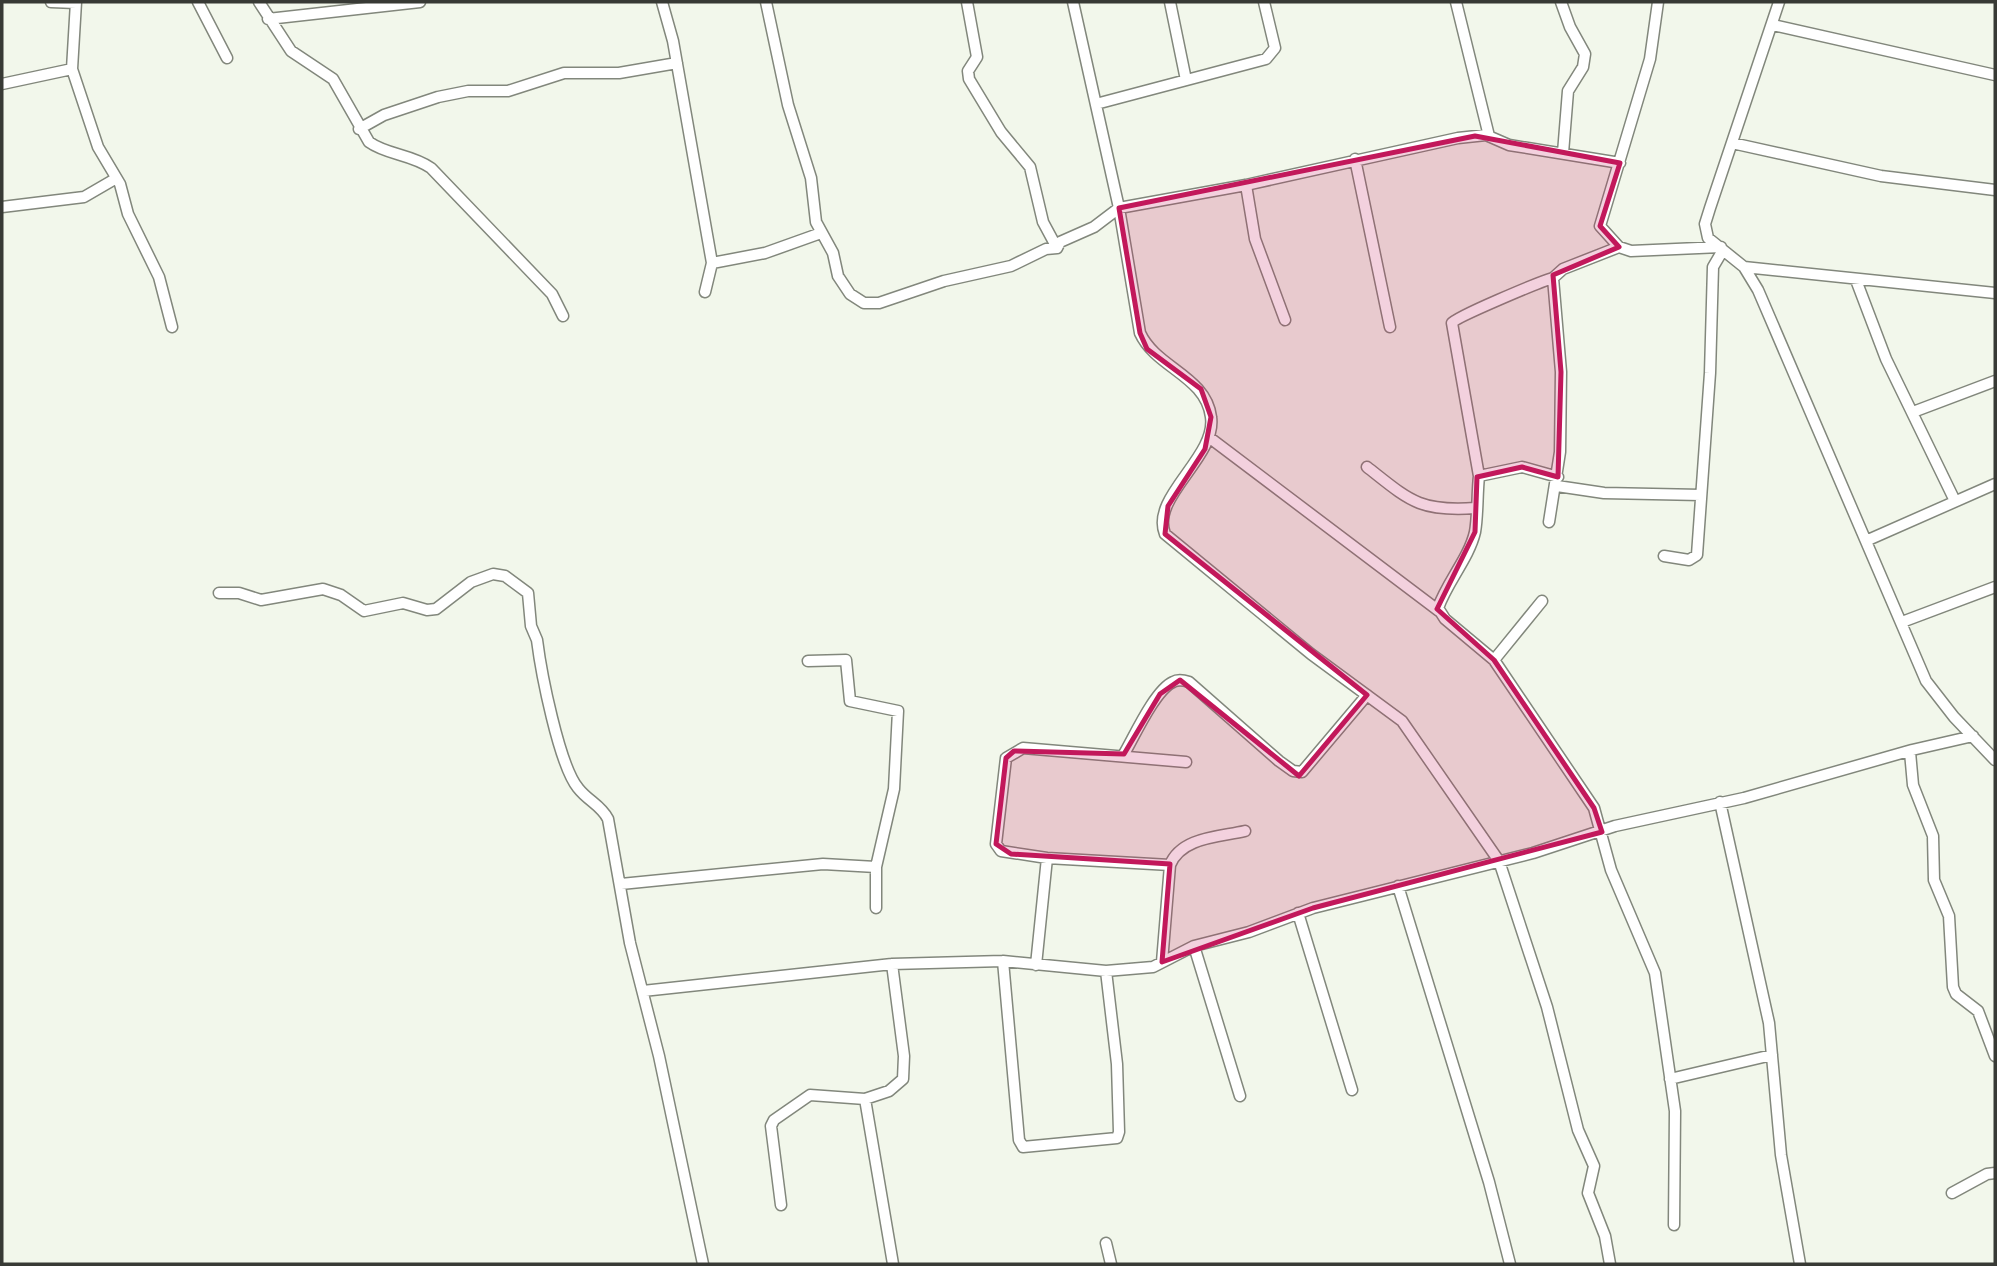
<svg xmlns="http://www.w3.org/2000/svg" width="1997" height="1266" viewBox="0 0 1997 1266" font-family="'Public Sans',sans-serif">
<style>
.lines{fill:none;stroke-linecap:round;stroke-linejoin:round}
.minor-casing{stroke:#82877c;stroke-width:13}
.minor{stroke:#fff;stroke-width:10}
.marked{fill:#c2185b;fill-opacity:0.2;stroke:#c2185b;stroke-width:5;stroke-linejoin:round}
</style>
<rect width="100%" height="100%" fill="#f2f7eb"/>
<g class="lines">
<defs>
<path id="minor" d="M 51,2 L 76,3
M 76,2 L 72,69 L 98,147 L 120,184 L 128,214 L 159,277 L 172,327
M 198,2 L 227,58
M 259,2 L 291,51 L 333,79 L 369,142 C 387,155 411,154 431,168 L 552,294 L 563,316
M 662,2 L 673,41 L 712,263 L 705,292
M 766,2 L 788,105 L 811,178 L 816,222 L 833,253 L 838,276 L 850,294 L 864,303 L 879,303 L 944,281 L 1011,266 L 1046,249 L 1057,248 L 1060,242 L 1094,227 L 1119,208 L 1246,185 L 1458,138 L 1486,135 L 1509,145 L 1620,163
M 967,2 L 977,57 L 968,71 L 969,79 L 1001,132 L 1030,167 L 1043,222 L 1057,248
M 1073,2 L 1119,208 L 1140,333 C 1156,368 1206,376 1211,417 C 1217,457 1150,497 1165,534 L 1311,654 L 1402,721 L 1499,861 L 1547,1007 L 1578,1130 L 1594,1166 L 1588,1193 L 1605,1236 L 1610,1264
M 1170,2 L 1186,80
M 1456,2 L 1489,136
M 1561,2 L 1570,27 L 1585,54 L 1583,67 L 1568,91 L 1563,153
M 1658,2 L 1650,59 L 1600,226 L 1619,247 L 1631,251 L 1721,247
M 1779,2 L 1710,208 L 1705,224 L 1708,238 L 1744,267 L 1758,290 L 1926,681 L 1954,717 L 1995,760
M 268,19 L 420,2
M 1773,25 L 1995,75
M 2,84 L 72,69
M 1096,104 L 1266,59 L 1275,48 L 1264,2
M 359,129 L 384,115 L 438,97 L 468,91 L 508,91 L 564,73 L 619,73 L 677,63
M 1732,143 L 1881,176 L 1995,190
M 1355,159 L 1390,327
M 1246,185 L 1255,239 L 1285,320
M 2,207 L 84,197 L 115,179
M 712,263 L 765,253 L 821,233
M 1744,267 L 1995,293
M 1553,278 C 1539,282 1456,317 1452,323 L 1479,476 C 1477,494 1478,515 1475,532 C 1469,558 1447,582 1438,608 L 1445,619 L 1494,660 L 1594,808 L 1611,870 L 1655,973 L 1675,1111 L 1674,1225
M 1856,280 L 1886,359 L 1955,501
M 1913,412 L 1995,381
M 1210,438 L 1439,611
M 1367,467 C 1409,500 1419,512 1475,508
M 1479,476 L 1522,467 L 1558,477
M 1557,486 L 1604,493 L 1701,495
M 1549,522 L 1560,452 L 1561,372 L 1553,278 L 1563,269 L 1619,247
M 1868,540 L 1995,484
M 1664,556 L 1689,560 L 1697,555 L 1710,373 L 1713,267 L 1723,250
M 219,593 L 239,593 L 261,600 L 323,589 L 341,595 L 364,611 L 403,603 L 427,610 L 436,609 L 471,582 L 493,574 L 505,576 L 528,593 L 531,626 L 537,640 C 541,672 559,765 578,788 C 588,801 601,805 608,819 L 630,943 L 659,1056 L 703,1264
M 1902,622 L 1995,587
M 1494,660 L 1542,601
M 808,661 L 846,660 L 850,701 L 898,711 L 894,789 L 876,867 L 876,908
M 1910,752 L 1913,785 L 1933,836 L 1934,880 L 1949,916 L 1953,987 L 1956,994 L 1978,1011 L 1995,1056
M 1124,754 C 1134,737 1155,690 1173,682 C 1178,679 1183,680 1189,682 L 1279,761 L 1293,771 L 1302,772 L 1367,695
M 1720,802 L 1769,1023 L 1781,1155 L 1800,1264
M 1170,865 C 1181,837 1219,837 1245,831
M 621,884 L 823,864 L 876,867
M 1398,886 L 1489,1182 L 1510,1264
M 1298,913 L 1352,1090
M 1194,946 L 1240,1096
M 1003,961 L 1019,1140 L 1023,1147 L 1117,1138 L 1119,1132 L 1117,1064 L 1106,971
M 1162,962 L 1170,865 L 1047,858 L 1001,851 L 996,844 L 1006,758 L 1023,748 L 1186,762
M 1036,965 L 1047,858
M 643,991 L 892,964 L 1003,961 L 1106,971 L 1153,967 L 1194,946 L 1249,932 L 1313,908 L 1533,853 L 1615,826 L 1744,798 L 1912,750 L 1973,736
M 1670,1079 L 1772,1055
M 865,1099 L 893,1264
M 1952,1193 L 1987,1174 L 1995,1173
M 781,1205 L 771,1126 L 774,1120 L 810,1095 L 865,1099 L 889,1091 L 903,1079 L 904,1056 L 892,964
M 1106,1243 L 1111,1264"/>
</defs>
<use href="#minor" class="minor-casing"/>
<use href="#minor" class="minor"/>
</g>
<path class="marked" d="M 1475,136 L 1620,163 L 1600,226 L 1619,247 L 1553,275 L 1561,372 L 1558,477 L 1522,467 L 1477,477 L 1475,532 L 1437,609 L 1494,660 L 1594,808 L 1602,832 L 1313,908 L 1162,962 L 1170,864 L 1011,854 L 996,844 L 1006,758 L 1014,751 L 1124,754 L 1160,694 L 1180,680 L 1299,776 L 1367,695 L 1165,534 L 1168,506 L 1205,449 L 1211,417 L 1201,389 L 1147,349 L 1140,333 L 1119,208 Z"/>
<rect width="1997" height="1266" fill="none" stroke="#383a35" stroke-width="7"/>
</svg>
